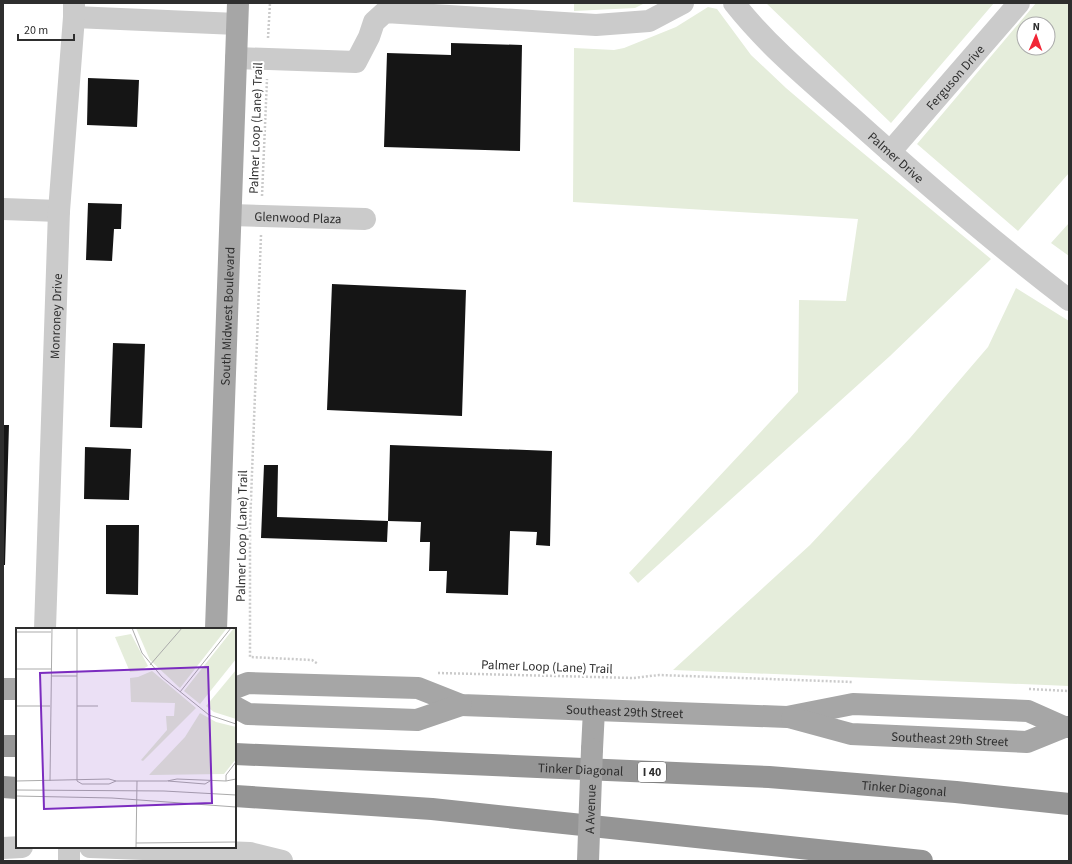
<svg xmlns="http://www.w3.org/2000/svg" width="1072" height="864" viewBox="0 0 1072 864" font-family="'Source Sans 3',sans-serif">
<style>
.green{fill:#e5eddb;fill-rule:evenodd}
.building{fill:#151515}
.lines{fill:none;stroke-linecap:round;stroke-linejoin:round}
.path{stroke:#cbcbcb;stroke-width:2.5;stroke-dasharray:2 2;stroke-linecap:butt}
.minor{stroke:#cbcbcb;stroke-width:22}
.major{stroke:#a6a6a6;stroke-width:22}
.highway{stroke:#959595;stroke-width:22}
.major-bridge{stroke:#a6a6a6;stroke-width:22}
.labels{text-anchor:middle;stroke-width:4;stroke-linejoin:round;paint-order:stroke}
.shield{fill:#fff;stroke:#6d6d6d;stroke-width:1}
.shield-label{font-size:12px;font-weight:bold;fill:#2e2e2e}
.street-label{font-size:13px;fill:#2e2e2e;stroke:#fff}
.inset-road{fill:none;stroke:#ababab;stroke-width:1}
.view{fill:#7b2cbf;fill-opacity:0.15;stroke:#7b2cbf;stroke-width:2}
.inset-edge{fill:none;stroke:#2e2e2e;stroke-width:2}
</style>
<rect width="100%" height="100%" fill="#fff"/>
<path class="green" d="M 574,3 L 645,3 L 635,8 L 574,11 Z
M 766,3 L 994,3 L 891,123 Z
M 1036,3 L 1069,3 L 1069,173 L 1018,231 L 917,144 ZM 1024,24 L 1048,24 L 1048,48 L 1024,48 Z
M 708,7 L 717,9 L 751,55 L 786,88 L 834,129 L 991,259 L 890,356 L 638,583 L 629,573 L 798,392 L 799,300 L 846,301 L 858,219 L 573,202 L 574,48 L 614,50 L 624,48 L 676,27 Z
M 1069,223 L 1069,256 L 1051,243 Z
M 1016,288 L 1069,321 L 1069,686 L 673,670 L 810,545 L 910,438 L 988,347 Z"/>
<path class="building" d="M 451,43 L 522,45 L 520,151 L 384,147 L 387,53 L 451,55 Z
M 88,78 L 139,80 L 137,127 L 87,125 Z
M 88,203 L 122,204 L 121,229 L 114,229 L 112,261 L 86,260 Z
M 332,284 L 466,290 L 462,416 L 327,410 Z
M 113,343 L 145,344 L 142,428 L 110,427 Z
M 3,425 L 9,425 L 5,565 L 3,565 Z
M 390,445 L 552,451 L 550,546 L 536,545 L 537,532 L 510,531 L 508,595 L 446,593 L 447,571 L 429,571 L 430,542 L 420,542 L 421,522 L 388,521 Z
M 85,447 L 131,449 L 129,500 L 84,499 Z
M 264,465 L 278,465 L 277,517 L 388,521 L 387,542 L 261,538 Z
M 106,525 L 139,525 L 138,595 L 106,594 Z"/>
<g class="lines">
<path class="path" d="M 268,38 L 270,3
M 262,196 L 267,79
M 261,235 L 250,526 L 250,657 L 312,660 L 318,664
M 438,673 L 634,678 L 659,675 L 852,682
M 1029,689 L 1069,691"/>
<g class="minor">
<path id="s1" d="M 734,3 C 767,45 809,80 849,115 C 920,179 993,242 1069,300"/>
<path d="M 74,17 L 237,24"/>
<path d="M 236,58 L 356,62 L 369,37 L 374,22 L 385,12 L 596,25 L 649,21 L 683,3"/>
<path id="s2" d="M 890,152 L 1019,3"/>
<path d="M 3,209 L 59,211"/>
<path id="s3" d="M 231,215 L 365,219"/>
<path id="s4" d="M 45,629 L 59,211 L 74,17 L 74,3"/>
<path d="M 90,847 L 250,853 L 282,861"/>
<path d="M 3,848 L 22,847"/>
<path d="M 69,861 L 69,847"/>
</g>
<g class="major">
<path id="s5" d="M 216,629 L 238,3"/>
<path id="s6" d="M 235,688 L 248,683 L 418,688 L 461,705 L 787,717 L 853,704 L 1028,711 L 1064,727 L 1069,727"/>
<path d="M 3,689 L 17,689"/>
<path d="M 235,707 L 248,714 L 417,720 L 461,705"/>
<path id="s7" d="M 792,718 L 851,734 L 1027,742 L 1064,727"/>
<path d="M 592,749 L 594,710"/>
</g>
<g class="highway">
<path d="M 3,746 L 17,746"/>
<path id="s8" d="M 235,754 L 769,777 L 956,792 L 1069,804"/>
<path d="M 3,787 L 17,788"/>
<path d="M 235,796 L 432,809 L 922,861"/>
</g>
<path class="major-bridge" id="s9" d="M 588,861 L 592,749"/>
</g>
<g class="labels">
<rect class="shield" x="638" y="762" width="28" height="20" rx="3"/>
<g class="shield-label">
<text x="652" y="776">I 40</text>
</g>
<g class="street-label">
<text dy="5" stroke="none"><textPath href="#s2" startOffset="99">Ferguson Drive</textPath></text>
<text transform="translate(255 128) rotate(-88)" y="5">Palmer Loop (Lane) Trail</text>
<text dy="5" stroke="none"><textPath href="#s1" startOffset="224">Palmer Drive</textPath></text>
<text dy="5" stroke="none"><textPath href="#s3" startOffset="67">Glenwood Plaza</textPath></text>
<text dy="5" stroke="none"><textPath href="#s4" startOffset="313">Monroney Drive</textPath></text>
<text dy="5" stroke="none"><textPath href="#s5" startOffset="313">South Midwest Boulevard</textPath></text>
<text transform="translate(241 536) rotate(-89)" y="5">Palmer Loop (Lane) Trail</text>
<text transform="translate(547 666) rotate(2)" y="5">Palmer Loop (Lane) Trail</text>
<text dy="5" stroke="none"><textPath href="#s6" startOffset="394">Southeast 29th Street</textPath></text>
<text dy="5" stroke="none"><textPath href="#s7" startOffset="160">Southeast 29th Street</textPath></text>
<text dy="5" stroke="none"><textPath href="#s8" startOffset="346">Tinker Diagonal</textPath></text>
<text dy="5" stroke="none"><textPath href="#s8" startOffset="670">Tinker Diagonal</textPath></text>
<text dy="5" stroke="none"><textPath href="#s9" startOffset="52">A Avenue</textPath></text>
</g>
</g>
<g transform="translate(16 628)">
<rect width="220" height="220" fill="#fff"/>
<path d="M 120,0 L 211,0 L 164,60 L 134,32 ZM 218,0 L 220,0 L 220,31 L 184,76 L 168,63 ZM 115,6 L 132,38 L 123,43 L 114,44 L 99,9 ZM 220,42 L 220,91 L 198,84 L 190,78 ZM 136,43 L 180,80 L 127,133 L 125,132 L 151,102 L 150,88 L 158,88 L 159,75 L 115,74 L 114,50 L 122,49 ZM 184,85 L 200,94 L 220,99 L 220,131 L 208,146 L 133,147 L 169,109 Z" fill="#e5eddb"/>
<path class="inset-road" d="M 61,0 L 61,153M 116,0 L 126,25 L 146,49 L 193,87 L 220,96M 0,4 L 35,4M 134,37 L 166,0M 0,41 L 35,41M 35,48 L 61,48M 164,64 L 215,0M 0,78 L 34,78M 61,78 L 82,78M 0,153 L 93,151 L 100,153 L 151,153 L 161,151 L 210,153 L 220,151M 34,153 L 36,0M 61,153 L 66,156 L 93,156 L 100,153M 152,153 L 189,156 L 194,153M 210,153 L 210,147 L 220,134M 0,162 L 148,163 L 220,167M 0,168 L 96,170 L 220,179M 120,215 L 220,214M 120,220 L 121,153"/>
<path class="view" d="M 192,39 L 196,175 L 28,181 L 24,45 Z"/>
<rect width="220" height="220" class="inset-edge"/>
</g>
<rect width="1072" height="864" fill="none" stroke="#2e2e2e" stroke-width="8"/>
<g transform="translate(1036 36) rotate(2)"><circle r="19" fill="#ffffff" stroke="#ababab"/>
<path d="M0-3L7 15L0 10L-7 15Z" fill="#f12535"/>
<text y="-6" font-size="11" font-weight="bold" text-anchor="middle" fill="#2e2e2e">N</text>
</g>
<path d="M18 34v6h56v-6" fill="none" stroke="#2e2e2e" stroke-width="2"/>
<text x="24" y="34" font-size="12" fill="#2e2e2e" stroke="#ffffff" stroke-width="3" paint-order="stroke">20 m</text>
</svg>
